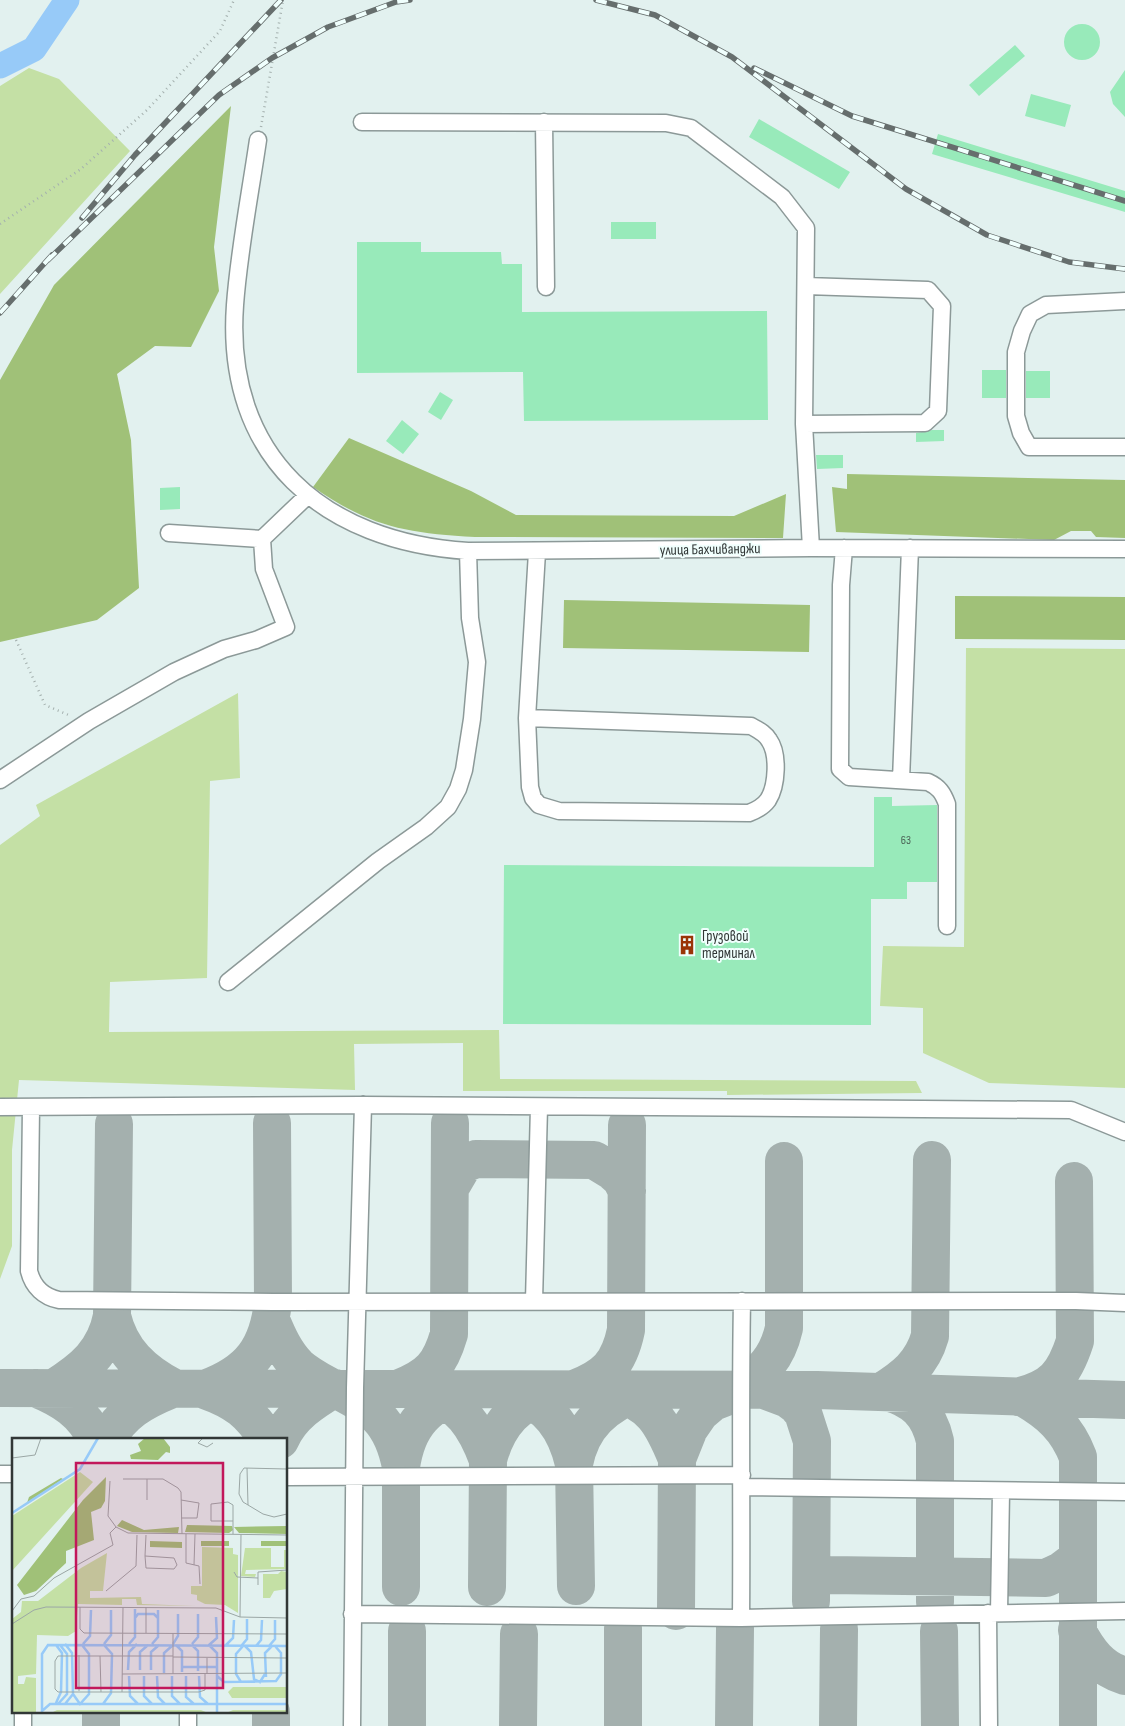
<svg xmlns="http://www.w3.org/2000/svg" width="1125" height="1726" viewBox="0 0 1125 1726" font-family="'Sofia Sans Condensed',sans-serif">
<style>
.green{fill:#c4e0a5}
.forest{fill:#a0c178}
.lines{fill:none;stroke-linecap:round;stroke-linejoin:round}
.river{stroke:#97caf8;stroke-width:25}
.taxiway{stroke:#a4b0ae;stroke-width:38}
.building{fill:#98eaba}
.minor-casing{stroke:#8c9998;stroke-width:19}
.path{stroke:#a4b0ae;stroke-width:2.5;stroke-dasharray:1 4;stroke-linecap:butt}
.minor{stroke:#fff;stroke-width:16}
.rail-casing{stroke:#666e6d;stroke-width:5.5}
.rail{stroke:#f0fffd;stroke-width:4;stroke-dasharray:11;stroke-linecap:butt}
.labels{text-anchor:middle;stroke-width:4;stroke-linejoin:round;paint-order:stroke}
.number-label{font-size:12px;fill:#4b6457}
.street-label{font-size:15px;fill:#313736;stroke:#f0fffd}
.poi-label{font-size:15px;fill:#313736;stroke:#f0fffd;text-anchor:start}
.inset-river{fill:none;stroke:#97caf8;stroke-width:2.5}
.inset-road{fill:none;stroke:#9ba7a5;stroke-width:1}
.view{fill:#c2185b;fill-opacity:0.15;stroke:#c2185b;stroke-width:2.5}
.inset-edge{fill:none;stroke:#313736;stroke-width:2.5}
</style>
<rect width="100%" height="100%" fill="#e2f1ef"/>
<path class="green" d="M 29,68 L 59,79 L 130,151 L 0,294 L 0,86 Z
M 966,648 L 1125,649 L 1125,1088 L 989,1083 L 923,1053 L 923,1008 L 880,1006 L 883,946 L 964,947 Z
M 238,693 L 240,778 L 210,781 L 207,978 L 110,982 L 109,1032 L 499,1030 L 500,1079 L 916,1081 L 922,1093 L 727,1095 L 727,1091 L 463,1091 L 463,1043 L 354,1044 L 355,1090 L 19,1080 L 12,1150 L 12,1246 L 0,1279 L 0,845 L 40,816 L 36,805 Z"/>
<path class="forest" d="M 231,106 L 214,247 L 219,291 L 191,347 L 155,346 L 117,374 L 131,440 L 139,588 L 97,620 L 0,642 L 0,380 L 54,285 Z
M 349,438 L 471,491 L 516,515 L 734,516 L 786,494 L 783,538 L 475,537 C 405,533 371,527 313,487 Z
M 847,474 L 1125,480 L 1125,538 L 1096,537 L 1091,531 L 1071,531 L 1054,540 L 836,532 L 832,487 L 847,489 Z
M 955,596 L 1125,597 L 1125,640 L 955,639 Z
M 564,600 L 810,605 L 809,652 L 563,648 Z"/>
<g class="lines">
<path class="river" d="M 0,66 L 34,49 L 67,0"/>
<path class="taxiway" d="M 450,1188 L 464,1164 L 476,1159 L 594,1160 L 612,1171 L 621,1179 L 627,1191
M 112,1316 C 120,1351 143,1372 174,1388
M 271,1320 C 278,1337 285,1353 298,1366 C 308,1375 320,1381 331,1387 C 372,1407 392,1420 401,1467
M 0,1388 L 817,1390 L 1125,1400
M 35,1388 C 62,1399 84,1412 96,1440
M 54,1388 C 84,1369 105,1352 112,1316 L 114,1124
M 207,1388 C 250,1372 268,1348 273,1302 L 272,1123
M 400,1388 C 430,1376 440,1365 449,1334 L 450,1123
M 574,1389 C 606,1377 619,1364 626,1330 L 627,1125
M 205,1390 C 236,1401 250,1412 268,1440
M 612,1390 C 652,1405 661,1420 677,1459
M 738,1390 C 763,1371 777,1359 784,1328 L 784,1161
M 764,1390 L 788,1399 L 796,1405 L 803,1413 L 812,1441 L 811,1601
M 423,1392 C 460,1401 476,1427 488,1460
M 512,1392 C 548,1403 566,1429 574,1464
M 881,1392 C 905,1377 922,1364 930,1336 L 932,1160
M 887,1392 C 914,1399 929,1414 935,1441 L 935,1602
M 1017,1397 C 1053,1388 1064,1375 1075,1341 L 1074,1181
M 1024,1398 C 1050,1413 1067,1428 1078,1457 L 1078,1726
M 107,1440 C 121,1413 143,1401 170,1390
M 280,1440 C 291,1415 312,1402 335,1388
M 812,1563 L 819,1573 L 828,1575 L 1046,1578 L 1061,1571 L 1077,1559
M 576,1586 L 574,1464 C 581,1425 605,1405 641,1391
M 401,1587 L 401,1467 C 407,1424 427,1405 467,1390
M 487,1587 L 488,1460 C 497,1424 518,1400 555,1392
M 676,1611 L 677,1459 L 689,1429 L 700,1413 L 713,1402 L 741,1391
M 623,1628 L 623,1726
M 1077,1630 C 1088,1652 1101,1669 1125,1676
M 939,1631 L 940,1726
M 101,1726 L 101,1712
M 271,1726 L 271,1712
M 407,1726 L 407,1631
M 518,1726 L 519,1634
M 734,1726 L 735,1628
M 838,1726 L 839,1629"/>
</g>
<path class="building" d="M1064 42a18 18 0 1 1 36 0a18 18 0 1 1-36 0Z
M 1015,45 L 1025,56 L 979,96 L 969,85 Z
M 1125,70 L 1125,117 L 1113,104 L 1110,92 Z
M 1031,94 L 1071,105 L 1065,127 L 1025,116 Z
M 759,119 L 850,172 L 839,189 L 749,137 Z
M 938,134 L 1125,191 L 1125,212 L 932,154 Z
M 611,222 L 656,222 L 656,239 L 611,239 Z
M 357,242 L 421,242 L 421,252 L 501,252 L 502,264 L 522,264 L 522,312 L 767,311 L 768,420 L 524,421 L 523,372 L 357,373 Z
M 982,370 L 1006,370 L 1006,398 L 982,398 Z
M 1026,371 L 1050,371 L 1050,398 L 1026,398 Z
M 440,392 L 453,400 L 441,420 L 428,412 Z
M 402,420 L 419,434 L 403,454 L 386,441 Z
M 932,430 L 944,430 L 944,441 L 916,442 L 916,433 Z
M 816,455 L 843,455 L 843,468 L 817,469 Z
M 180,487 L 180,509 L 160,510 L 160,488 Z
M 874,797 L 892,797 L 892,806 L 937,805 L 937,882 L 907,882 L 907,899 L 871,899 L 871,1025 L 503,1024 L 504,865 L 874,867 Z"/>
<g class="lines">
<defs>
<path id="minor" d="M 362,122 L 666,123 L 691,128 L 782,197 L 806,228 L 804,424 L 811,548
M 544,122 L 546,287
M 258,140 C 250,195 239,250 235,305 C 224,457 324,542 468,551 L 811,548 L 1125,549
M 1125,301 L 1046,305 L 1030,314 L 1022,331 L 1016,352 L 1016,416 L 1021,433 L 1029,447 L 1125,447
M 804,424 L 925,423 L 938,411 L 942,306 L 928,290 L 806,286
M 169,533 L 262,539
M 844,548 L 841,585 L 840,769 L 849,777 L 928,782 C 939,787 943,793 947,804 L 947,926
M 527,718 L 751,726 C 758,730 765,733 769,740 C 779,754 777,786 768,800 C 763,807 757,810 749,813 L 559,811 L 539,805 L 533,798 L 530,787 L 527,718 L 537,552
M 0,780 L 89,721 L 174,672 L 224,649 L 256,640 L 286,627 L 264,569 L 262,539 L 307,496
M 901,780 L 910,548
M 228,982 L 378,861 L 426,827 L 448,807 L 458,789 L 464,770 L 472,719 L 477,662 L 470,618 L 468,551
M 0,1107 L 363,1105 L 1071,1110 L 1125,1132
M 31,1107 L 29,1271 C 33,1287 44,1297 59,1300 L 273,1302 L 1076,1301 L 1125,1303
M 534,1301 L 539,1107
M 0,1474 L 14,1474
M 286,1477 L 742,1475
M 743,1487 L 1125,1492
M 988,1613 L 989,1726
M 999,1613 L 1001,1492
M 352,1614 L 741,1618 L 1125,1611
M 741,1618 C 742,1512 740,1406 742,1301
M 23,1712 L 23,1726
M 188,1712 L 188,1726
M 352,1726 L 355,1388 L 363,1105"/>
</defs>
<use href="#minor" class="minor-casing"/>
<path class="path" d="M 261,127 L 283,0
M 0,224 L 81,169 L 147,110 L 220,31 L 234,0
M 16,640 L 45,705 L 71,716"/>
<use href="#minor" class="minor"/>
<defs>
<path id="rail" d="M 596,0 L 655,15 L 732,57 L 906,189 L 987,235 L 1069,262 L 1125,269
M 754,68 L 852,116 L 1125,201
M 82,218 L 135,155 L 281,0
M 48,260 L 219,95 L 272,58 L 328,27 L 396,2 L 410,0
M 0,313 L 52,255"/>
</defs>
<use href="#rail" class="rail-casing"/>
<use href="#rail" class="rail"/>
</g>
<defs>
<symbol id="building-bare" viewBox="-9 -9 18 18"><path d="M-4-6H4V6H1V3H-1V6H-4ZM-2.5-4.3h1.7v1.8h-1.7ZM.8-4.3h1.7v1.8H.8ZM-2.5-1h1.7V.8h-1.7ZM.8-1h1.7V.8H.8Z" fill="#9a3507" stroke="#f0fffd" stroke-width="2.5" paint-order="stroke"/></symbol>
</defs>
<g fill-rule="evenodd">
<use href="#building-bare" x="673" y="931" width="28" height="28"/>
</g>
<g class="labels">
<g class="number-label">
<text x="906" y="844">63</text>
</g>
<g class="street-label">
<text transform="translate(710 549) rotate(-1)" y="5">улица Бахчиванджи</text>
</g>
<g class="poi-label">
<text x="702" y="941">Грузовой<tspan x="702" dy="17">терминал</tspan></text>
</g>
</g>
<g transform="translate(12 1438)">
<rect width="275" height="275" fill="#e2f1ef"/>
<path d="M 68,34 L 81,44 L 0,133 L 0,78 ZM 190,109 L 221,110 L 221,116 L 226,117 L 226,175 L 213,167 L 193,166 L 185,162 L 185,157 L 179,156 L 179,148 L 190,148 ZM 233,110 L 259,110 L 259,129 L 272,129 L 272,112 L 275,112 L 275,131 L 234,132 L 233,136 L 244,136 L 243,139 L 229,138 ZM 95,115 L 91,153 L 78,153 L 78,160 L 129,159 L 130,166 L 184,168 L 125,167 L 124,161 L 110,161 L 110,167 L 66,166 L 64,193 L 56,198 L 25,197 L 24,236 L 6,238 L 6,246 L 12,246 L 14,239 L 24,240 L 24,275 L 0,275 L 0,181 L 9,174 L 10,163 L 26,163 L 69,130 ZM 269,133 L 275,134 L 275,151 L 262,153 L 258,160 L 251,160 L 251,136 L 266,136 ZM 221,249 L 275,249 L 275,260 L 220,260 L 216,254 ZM 45,272 L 189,272 L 196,275 L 39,275 ZM 221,272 L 275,272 L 275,275 L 214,275 Z" fill="#c4e0a5"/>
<path d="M 133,0 L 151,0 L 158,9 L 158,15 L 154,14 L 146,22 L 119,21 L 118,17 L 129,13 L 126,6 ZM 94,39 L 93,63 L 89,70 L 79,74 L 82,102 L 54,113 L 54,125 L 24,153 L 12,157 L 5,147 L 71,62 ZM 49,40 L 51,41 L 15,65 L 17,59 ZM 110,82 L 132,92 L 167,89 L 166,95 L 120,94 L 105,88 ZM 175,87 L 220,88 L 221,92 L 217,95 L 173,94 ZM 275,88 L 275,96 L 227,95 L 222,89 ZM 138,103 L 170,104 L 170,110 L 138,109 ZM 189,103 L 217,103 L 217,108 L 189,108 ZM 249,103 L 275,103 L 275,108 L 249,108 Z" fill="#a0c178"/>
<path class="inset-river" d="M 0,75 L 68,31 L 86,0M 123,180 L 126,176 L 142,176 L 146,180M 71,206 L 78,198 L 79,172M 92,206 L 99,197 L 99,172M 117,206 L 123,199 L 123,171M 140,206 L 146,199 L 146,172M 161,206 L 166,198 L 166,176M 180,206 L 186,199 L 186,176M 164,207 L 170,213 L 170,234M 180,207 L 186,213 L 186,233M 197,207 L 205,200 L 204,179M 214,207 L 221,200 L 222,182M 230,207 L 235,201 L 235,181M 198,208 L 205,215 L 205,275M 233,208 L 239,214 L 242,241 L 248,244 L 253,236M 244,208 L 249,202 L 250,182M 257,208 L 263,201 L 263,182M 170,229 L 205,229M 116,232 L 117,214 L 125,206M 128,232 L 128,214 L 136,207M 139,232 L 139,214 L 147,207M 152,235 L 152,215 L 161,207M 117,238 L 118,258 L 126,266M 132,238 L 132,258 L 140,266M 145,238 L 146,259 L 153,266M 160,238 L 160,258 L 168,266M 174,238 L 174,259 L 182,266M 187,238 L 188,259 L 196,266M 205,238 L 212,244 L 264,243 L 269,236 L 269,215 L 263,208M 254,239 L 253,215 L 260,208M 229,244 L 224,236 L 224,216 L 231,208M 61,256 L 68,266 L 77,256 L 77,216 L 70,207M 44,265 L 49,254 L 50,215 L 44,207M 46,266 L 55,256 L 55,216 L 48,207M 53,266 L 61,256 L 60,215 L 53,206M 91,266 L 99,255 L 100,216 L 92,207M 30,273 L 38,266 L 275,266M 30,275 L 30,216 L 36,207 L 275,208"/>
<path class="inset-road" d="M 191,0 L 186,5 L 195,9 L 201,5M 0,20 L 23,17 L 29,0M 235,30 L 236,67M 275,31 L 232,30 L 228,36 L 227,56 L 231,64 L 251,76 L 262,79 L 275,76M 111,41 L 151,41 L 166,50 L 169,54 L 170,96M 135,41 L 135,62M 98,43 L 96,78 L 104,89 L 116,95 L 275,97M 169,80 L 185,80 L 187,65 L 169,62M 221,83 L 199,83 L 199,66 L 216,64 L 221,67 L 221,96M 174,96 L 174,125 L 187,128 L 188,146M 133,118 L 162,120 L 165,127 L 162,131 L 134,130 L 133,118 L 134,97M 182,127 L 183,96M 222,134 L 225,139 L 246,140M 246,147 L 246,134 L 275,132M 94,153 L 124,128 L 125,97M 68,169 L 68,191 L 72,195 L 275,196M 0,173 L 9,161 L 22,158 L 42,140 L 101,107 L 98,95 L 104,89M 228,179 L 229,96M 0,186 L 22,172 L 34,169 L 204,170 L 228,179 L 275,180M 134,195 L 134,169M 67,217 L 67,253M 88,218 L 89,254M 161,218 L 46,218 L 43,223 L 43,251 L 46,254 L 187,254 L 193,252 L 193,236M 161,219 L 275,220M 110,236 L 275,235M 161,236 L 161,195M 195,236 L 195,220M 110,254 L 111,169"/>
<path class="view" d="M 64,25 L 211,25 L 211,250 L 64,250 Z"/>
<rect width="275" height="275" class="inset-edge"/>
</g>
</svg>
